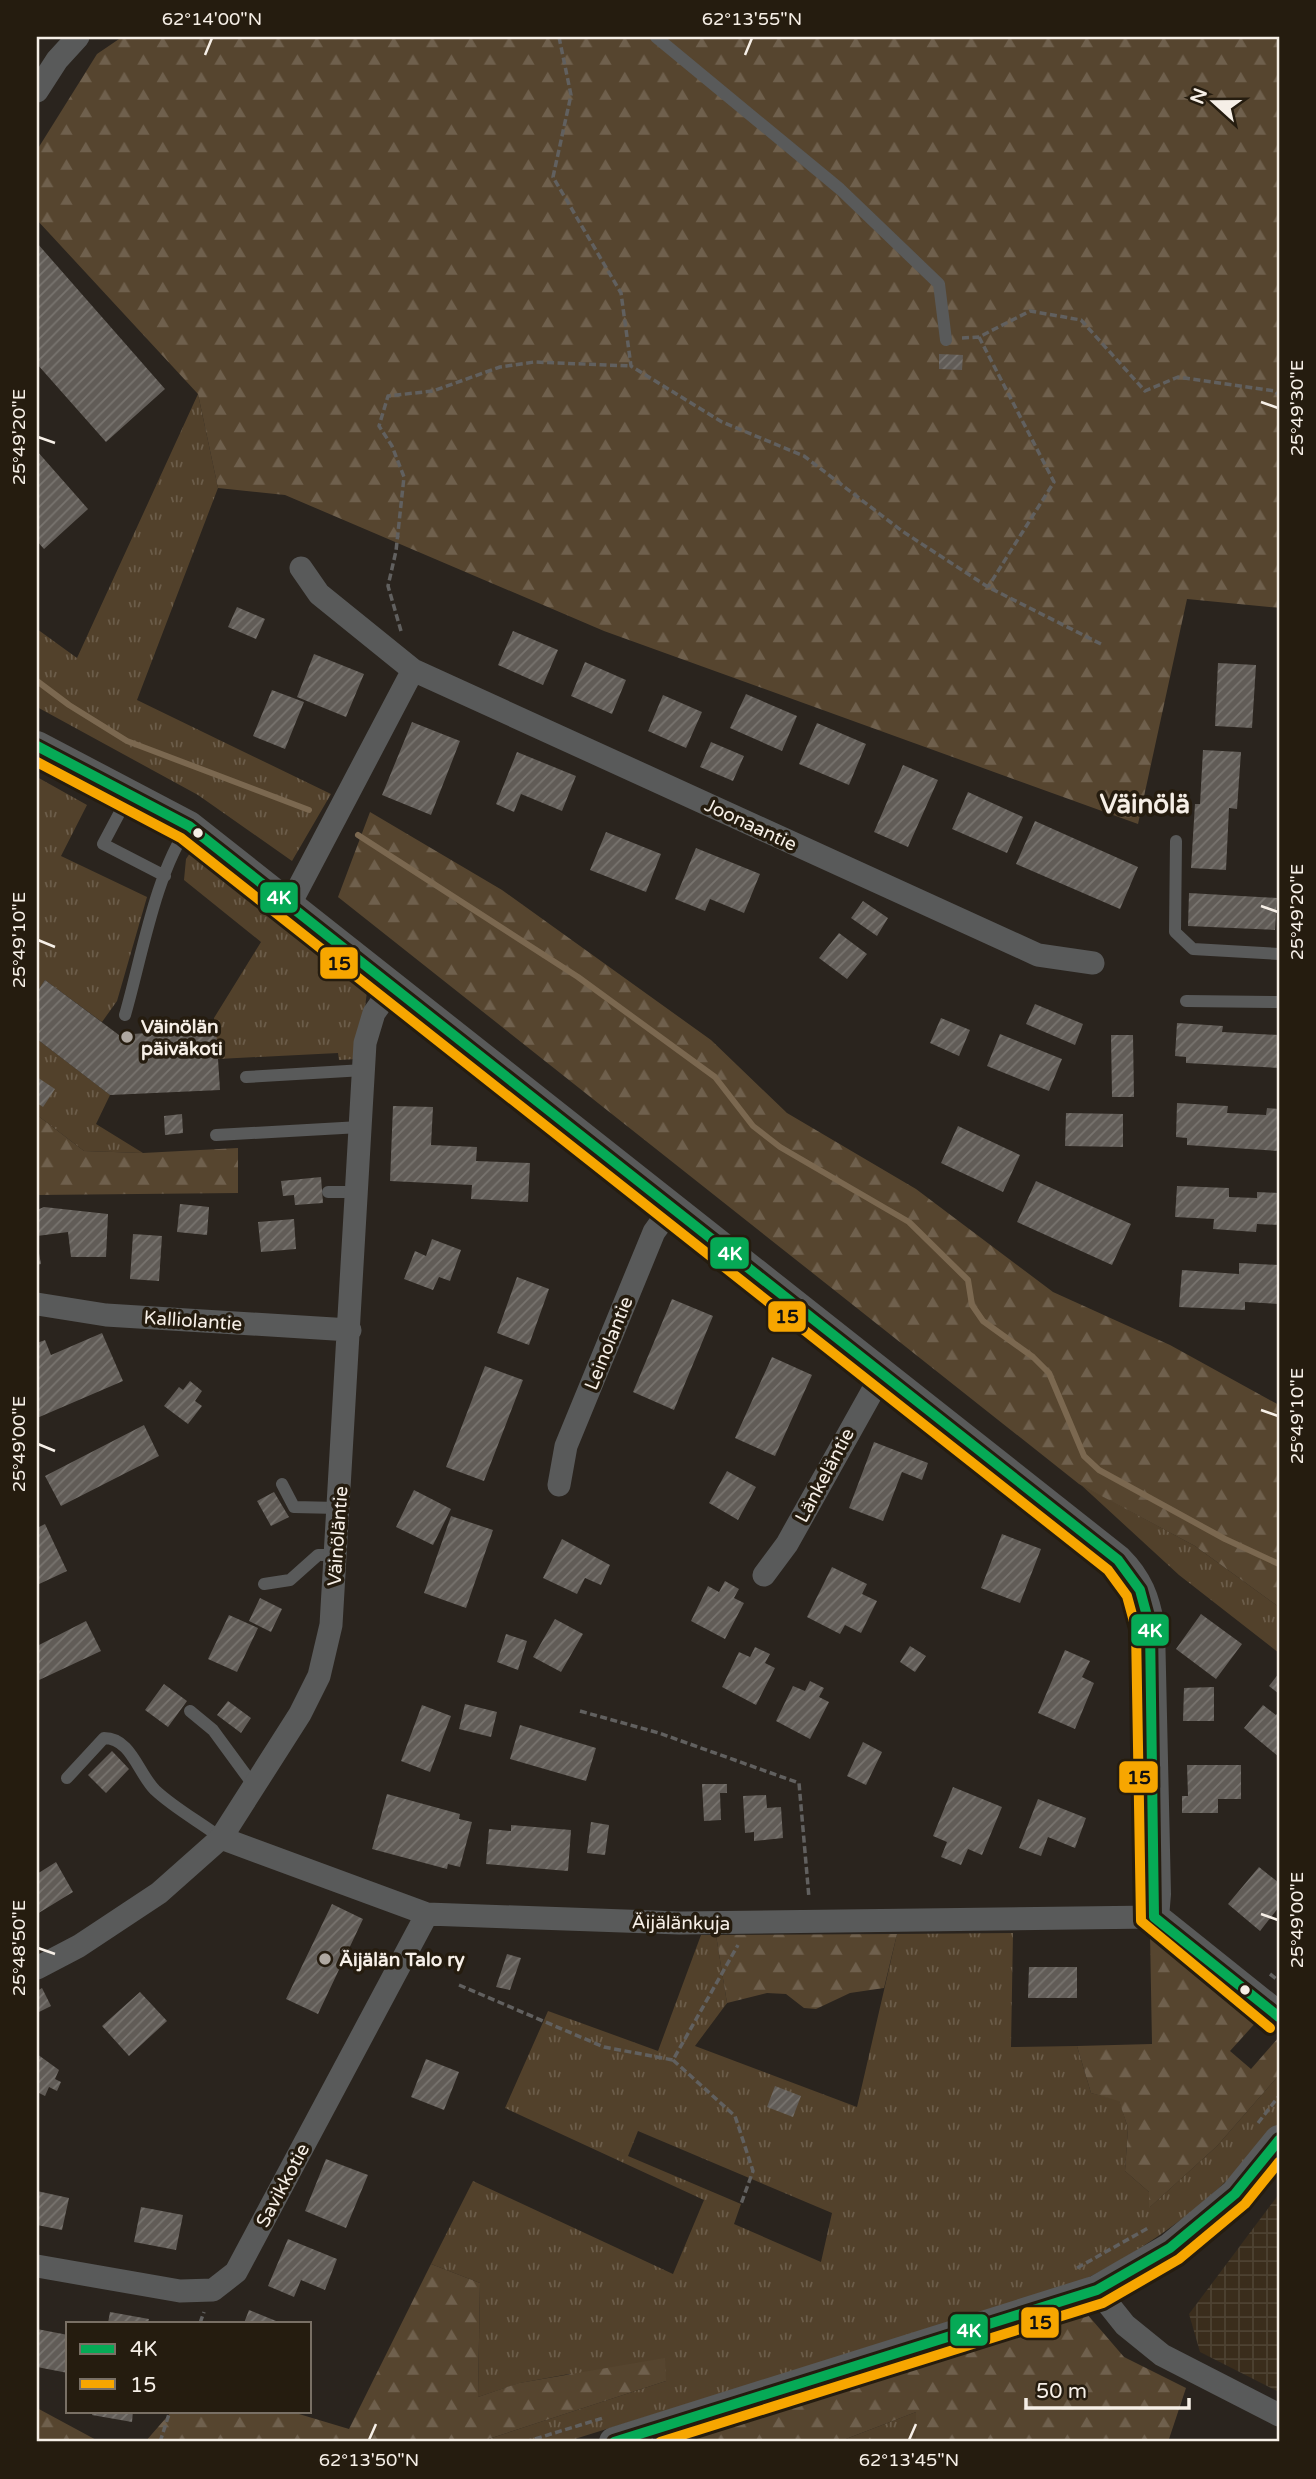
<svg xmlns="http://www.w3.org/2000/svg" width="1316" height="2479" viewBox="0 0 1316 2479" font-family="'Varela Round',sans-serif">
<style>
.industrial{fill:url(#industrial-grid)}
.grass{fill:url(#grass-tufts);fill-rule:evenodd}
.forest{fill:url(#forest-firs)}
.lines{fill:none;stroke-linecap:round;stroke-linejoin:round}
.stream{stroke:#7b6850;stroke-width:6}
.building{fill:url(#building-hatch)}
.path{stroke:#61605f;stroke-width:3.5;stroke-dasharray:7 3.5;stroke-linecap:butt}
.service{stroke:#595a5a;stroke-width:12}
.minor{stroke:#595a5a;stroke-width:23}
.tertiary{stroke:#595a5a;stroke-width:30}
.bus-1-casing{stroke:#251c0f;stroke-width:16}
.bus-2-casing{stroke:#251c0f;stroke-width:16}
.bus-1{stroke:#06aa56;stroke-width:10}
.bus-2{stroke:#f7a600;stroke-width:10}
.ticks{fill:none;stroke:#f6efe7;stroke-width:2.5}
.bus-dot{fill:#f6efe7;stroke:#251c0f;stroke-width:2.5}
.poi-dot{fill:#afa8a1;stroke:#251c0f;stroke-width:2.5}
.labels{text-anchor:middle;stroke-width:7;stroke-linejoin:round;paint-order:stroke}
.street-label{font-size:19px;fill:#f6efe7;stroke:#251c0f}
.poi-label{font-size:19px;font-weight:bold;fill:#f6efe7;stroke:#251c0f;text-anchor:start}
.district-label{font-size:26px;font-weight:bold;fill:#f6efe7;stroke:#251c0f}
.line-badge{stroke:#251c0f;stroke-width:2.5}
.badge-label{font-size:19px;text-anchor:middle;font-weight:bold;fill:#fff}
.pale-badge-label{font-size:19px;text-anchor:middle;font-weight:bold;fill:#111}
.neatline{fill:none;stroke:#f6efe7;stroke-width:2.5}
.ticks-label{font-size:18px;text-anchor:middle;fill:#f6efe7}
</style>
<defs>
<pattern id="industrial-grid" width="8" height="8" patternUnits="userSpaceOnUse" patternTransform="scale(1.75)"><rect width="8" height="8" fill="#3a2d1c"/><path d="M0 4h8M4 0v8" fill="none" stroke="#4d4232"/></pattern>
<pattern id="grass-tufts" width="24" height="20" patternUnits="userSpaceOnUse" patternTransform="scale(1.75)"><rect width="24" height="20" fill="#52412b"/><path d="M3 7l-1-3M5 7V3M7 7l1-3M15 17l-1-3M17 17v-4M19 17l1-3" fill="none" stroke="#6c5d4a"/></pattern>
<pattern id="forest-firs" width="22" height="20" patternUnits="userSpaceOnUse" patternTransform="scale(1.75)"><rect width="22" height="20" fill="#56452f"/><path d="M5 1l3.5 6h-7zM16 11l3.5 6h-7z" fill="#6f604d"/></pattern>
<pattern id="building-hatch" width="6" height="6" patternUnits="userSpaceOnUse" patternTransform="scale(1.75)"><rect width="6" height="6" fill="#615c57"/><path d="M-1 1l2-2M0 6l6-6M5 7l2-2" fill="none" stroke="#78746f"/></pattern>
</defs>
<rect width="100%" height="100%" fill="#2a241e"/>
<path class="industrial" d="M 1279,2194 L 1279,2392 L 1200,2352 L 1189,2314 Z"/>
<path class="grass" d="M 198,394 L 218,488 L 137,700 L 331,794 L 292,861 L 198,795 L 37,707 L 37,629 L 77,658 Z
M 37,777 L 87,805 L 61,856 L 147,897 L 117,1001 L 102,1022 L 45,980 L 37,992 Z
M 190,853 L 367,992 L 358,1059 L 339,1060 L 338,1053 L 218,1059 L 214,1018 L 261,942 L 184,880 L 186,859 Z
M 37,1039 L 110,1095 L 96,1124 L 143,1153 L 84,1151 L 37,1115 Z
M 1080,1484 L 1195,1546 L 1279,1607 L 1279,1653 L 1179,1575 Z
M 1013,1933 L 1011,2047 L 1077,2046 L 1091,2093 L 1119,2100 L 1128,2128 L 1125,2171 L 1149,2192 L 1150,2207 L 1217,2146 L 1279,2075 L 1279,2124 C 1223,2193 1159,2243 1079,2282 L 565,2442 L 479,2442 L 666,2381 L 569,2374 L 520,2383 L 478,2397 L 480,2283 L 431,2264 L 473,2181 L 673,2274 L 704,2200 L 505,2108 L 548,2011 L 658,2051 L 701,1935 L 716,1935 L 727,2003 L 695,2046 L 857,2107 L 897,1934 ZM 638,2131 L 832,2213 L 821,2262 L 734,2224 L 741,2204 L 628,2156 Z
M 916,2412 L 916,2442 L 838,2442 Z"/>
<path class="forest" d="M 122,37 L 1279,37 L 1279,608 L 1187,599 L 1138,824 L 604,631 L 285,495 L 218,488 L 198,394 L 37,220 L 37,150 L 97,54 Z
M 370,812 L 502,890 L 711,1040 L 787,1113 L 916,1189 L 1053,1292 L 1170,1345 L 1279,1405 L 1279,1607 L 1195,1546 L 1079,1484 L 338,897 Z
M 37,1115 L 84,1151 L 143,1153 L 238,1148 L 238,1193 L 37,1195 Z
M 1150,1933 L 1259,2019 L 1230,2051 L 1251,2069 L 1279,2037 L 1279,2075 L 1217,2146 L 1149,2208 L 1149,2192 L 1125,2171 L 1128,2128 L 1119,2101 L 1091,2093 L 1077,2046 L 1152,2044 Z
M 897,1934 L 884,1988 L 850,1993 L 816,2009 L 804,2008 L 786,1994 L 767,1993 L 727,2003 L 716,1935 Z
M 431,2264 L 480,2283 L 478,2397 L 519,2383 L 665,2358 L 666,2381 L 479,2442 L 145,2442 L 172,2411 L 289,2411 L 349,2429 Z
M 1087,2314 L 1124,2357 L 1186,2388 L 1168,2442 L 916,2442 L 916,2412 L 838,2442 L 665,2442 Z
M 37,2408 L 100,2442 L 37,2442 Z"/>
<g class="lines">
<path class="stream" d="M 37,681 L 69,705 L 127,741 L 309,810
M 358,835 L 578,977 L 715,1077 L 753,1126 L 780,1147 L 909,1222 L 968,1280 L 972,1305 L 983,1321 L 1033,1357 L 1049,1373 L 1084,1456 L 1099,1470 L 1225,1539 L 1279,1564"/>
</g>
<path class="building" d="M 37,243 L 165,389 L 106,442 L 37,364 Z
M 939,354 L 963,355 L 962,370 L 939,369 Z
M 37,451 L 88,509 L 44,549 L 37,541 Z
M 237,607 L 265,619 L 256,639 L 228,627 Z
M 513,631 L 558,650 L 543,685 L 498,665 Z
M 314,654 L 364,674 L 346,717 L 297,697 Z
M 585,662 L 626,680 L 612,714 L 571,696 Z
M 1218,663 L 1256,665 L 1252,728 L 1215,726 Z
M 272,690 L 304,702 L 285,749 L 253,736 Z
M 746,694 L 797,716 L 782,751 L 730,728 Z
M 663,695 L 702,712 L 686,748 L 648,731 Z
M 412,722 L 460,741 L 431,815 L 382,795 Z
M 817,723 L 866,744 L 849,785 L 799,764 Z
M 711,742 L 744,756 L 733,781 L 700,767 Z
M 1203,750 L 1241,752 L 1237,809 L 1229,808 L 1226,870 L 1191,868 L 1195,804 L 1200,804 Z
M 517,752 L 576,776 L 562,811 L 521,794 L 514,812 L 496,804 Z
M 903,765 L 938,780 L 908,847 L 874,832 Z
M 968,792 L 1023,817 L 1007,853 L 952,829 Z
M 1035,821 L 1138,867 L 1120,909 L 1016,864 Z
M 606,832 L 661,854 L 646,892 L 590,870 Z
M 696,848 L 760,874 L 744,913 L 710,899 L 705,911 L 675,899 Z
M 1189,893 L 1277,898 L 1275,930 L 1188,926 Z
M 863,901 L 888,918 L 877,936 L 851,918 Z
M 839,933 L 867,954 L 847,979 L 819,958 Z
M 45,980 L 119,1035 L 216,1028 L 220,1090 L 110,1095 L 37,1039 L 37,992 Z
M 1035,1004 L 1083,1024 L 1075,1045 L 1026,1024 Z
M 941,1018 L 970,1030 L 959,1056 L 930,1043 Z
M 1177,1023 L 1223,1026 L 1222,1032 L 1279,1035 L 1279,1068 L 1186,1063 L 1186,1057 L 1175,1056 Z
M 1000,1034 L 1062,1059 L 1049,1091 L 987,1066 Z
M 1111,1035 L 1133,1035 L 1134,1097 L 1112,1097 Z
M 37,1077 L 55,1089 L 43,1107 L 37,1103 Z
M 1177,1103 L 1228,1106 L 1227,1113 L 1266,1115 L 1267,1108 L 1279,1109 L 1279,1151 L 1187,1145 L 1187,1138 L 1176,1137 Z
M 393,1106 L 433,1107 L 431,1145 L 477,1147 L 476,1161 L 530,1163 L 528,1202 L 471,1199 L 472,1185 L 390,1181 Z
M 1066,1113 L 1123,1114 L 1123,1147 L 1065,1146 Z
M 182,1114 L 183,1133 L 165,1135 L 164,1116 Z
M 958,1126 L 1020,1155 L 1003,1192 L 941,1163 Z
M 321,1177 L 323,1203 L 295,1205 L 294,1195 L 283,1196 L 281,1181 Z
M 1036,1181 L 1131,1224 L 1112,1265 L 1017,1222 Z
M 1177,1186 L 1229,1188 L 1229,1197 L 1257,1198 L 1257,1192 L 1279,1193 L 1279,1225 L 1257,1224 L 1256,1232 L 1213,1229 L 1214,1219 L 1175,1217 Z
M 180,1204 L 209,1207 L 207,1235 L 177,1232 Z
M 44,1207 L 108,1214 L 106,1257 L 71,1257 L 68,1232 L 37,1236 L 37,1210 Z
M 294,1219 L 296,1249 L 261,1252 L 258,1222 Z
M 133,1234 L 162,1236 L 159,1281 L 130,1279 Z
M 432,1239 L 461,1250 L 450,1281 L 439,1277 L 433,1290 L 404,1279 L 415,1251 L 426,1256 Z
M 38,1248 L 41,1264 L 37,1265 L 37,1249 Z
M 1239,1263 L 1279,1265 L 1279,1304 L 1245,1302 L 1245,1310 L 1179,1307 L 1182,1270 L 1239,1274 Z
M 517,1277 L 549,1289 L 529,1345 L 497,1333 Z
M 672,1299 L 713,1316 L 674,1410 L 633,1392 Z
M 102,1333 L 123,1381 L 37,1418 L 37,1343 L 45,1340 L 51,1355 Z
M 772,1357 L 812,1375 L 775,1456 L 735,1438 Z
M 485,1366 L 523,1380 L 484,1481 L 446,1467 Z
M 190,1381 L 202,1391 L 195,1401 L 202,1406 L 188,1424 L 164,1406 L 179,1387 L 183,1390 Z
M 144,1425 L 159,1456 L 61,1506 L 45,1476 Z
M 874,1442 L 928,1463 L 922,1480 L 902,1472 L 883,1521 L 849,1508 Z
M 727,1471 L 756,1487 L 738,1520 L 709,1503 Z
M 414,1490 L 451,1509 L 433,1545 L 396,1527 Z
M 274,1492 L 289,1517 L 271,1526 L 257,1501 Z
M 451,1516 L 493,1530 L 466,1608 L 424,1593 Z
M 45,1524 L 67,1571 L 37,1585 L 37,1528 Z
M 1002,1534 L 1041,1549 L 1020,1603 L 981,1588 Z
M 562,1539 L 610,1565 L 601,1585 L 585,1578 L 577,1594 L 543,1578 Z
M 832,1567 L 867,1584 L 862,1594 L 877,1601 L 861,1633 L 845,1625 L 840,1634 L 807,1617 Z
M 725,1581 L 739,1589 L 734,1598 L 744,1603 L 725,1639 L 691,1621 L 708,1586 L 719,1592 Z
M 260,1598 L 282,1609 L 271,1632 L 249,1621 Z
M 1201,1614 L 1242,1644 L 1216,1679 L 1176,1649 Z
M 229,1615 L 258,1628 L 237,1672 L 208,1659 Z
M 555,1619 L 583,1634 L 561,1672 L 533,1657 Z
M 86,1621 L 101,1651 L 37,1681 L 37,1646 Z
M 506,1634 L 527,1641 L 518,1670 L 497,1662 Z
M 910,1646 L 926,1656 L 915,1672 L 900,1662 Z
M 755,1647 L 770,1654 L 765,1663 L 775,1668 L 756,1705 L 722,1687 L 739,1652 L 750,1657 Z
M 1065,1650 L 1090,1661 L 1082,1677 L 1094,1683 L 1075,1729 L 1038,1713 Z
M 1279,1673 L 1279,1694 L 1269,1686 Z
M 810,1681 L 824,1688 L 819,1697 L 829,1702 L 810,1739 L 776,1721 L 793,1686 L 805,1691 Z
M 164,1684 L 187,1701 L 168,1727 L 145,1710 Z
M 1214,1687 L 1214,1721 L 1183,1721 L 1184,1688 Z
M 228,1701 L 251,1718 L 241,1733 L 217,1715 Z
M 465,1704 L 497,1712 L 491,1737 L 459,1729 Z
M 422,1705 L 451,1716 L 430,1772 L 401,1761 Z
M 1263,1705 L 1276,1715 L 1279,1711 L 1279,1757 L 1244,1728 Z
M 520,1725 L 596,1748 L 586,1781 L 510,1759 Z
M 863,1742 L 882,1752 L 866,1785 L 847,1776 Z
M 112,1751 L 129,1769 L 106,1793 L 88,1775 Z
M 1187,1765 L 1241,1765 L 1241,1799 L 1218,1799 L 1218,1813 L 1182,1813 L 1182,1796 L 1188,1796 Z
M 702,1784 L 727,1784 L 727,1793 L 720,1793 L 721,1820 L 704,1821 Z
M 953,1787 L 1002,1807 L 982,1855 L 968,1849 L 961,1865 L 941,1857 L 947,1842 L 933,1836 Z
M 387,1794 L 460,1814 L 459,1819 L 472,1822 L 460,1867 L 448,1864 L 447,1869 L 372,1849 Z
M 766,1795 L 767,1808 L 781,1807 L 783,1838 L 754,1841 L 754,1832 L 745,1833 L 743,1796 Z
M 1038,1799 L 1086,1818 L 1075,1848 L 1048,1837 L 1041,1856 L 1019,1848 Z
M 591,1822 L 609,1825 L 605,1855 L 587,1853 Z
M 511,1825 L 571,1830 L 568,1871 L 486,1864 L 489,1829 L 511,1831 Z
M 56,1862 L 73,1892 L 37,1914 L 37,1874 Z
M 1259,1867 L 1279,1883 L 1279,1907 L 1260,1931 L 1228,1904 Z
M 332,1904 L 363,1919 L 318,2014 L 286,1999 Z
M 507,1954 L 521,1958 L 510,1990 L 496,1987 Z
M 1029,1967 L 1077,1967 L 1077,1998 L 1028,1998 Z
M 42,1988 L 51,2006 L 37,2013 L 37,1991 Z
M 140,1992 L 167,2021 L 129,2056 L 102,2026 Z
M 37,2054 L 59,2070 L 55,2079 L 61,2082 L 57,2091 L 49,2087 L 45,2096 L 37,2092 Z
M 426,2059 L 459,2072 L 444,2110 L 411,2097 Z
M 775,2086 L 801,2096 L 793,2117 L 767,2107 Z
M 326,2159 L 368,2175 L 346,2228 L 305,2211 Z
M 37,2191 L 69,2198 L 62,2230 L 37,2225 Z
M 141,2207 L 183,2215 L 176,2250 L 134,2242 Z
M 288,2239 L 337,2259 L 325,2290 L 301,2280 L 294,2297 L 268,2286 Z
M 249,2310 L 281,2323 L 244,2323 Z
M 110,2312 L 149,2319 L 148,2323 L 108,2323 Z
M 37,2329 L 68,2335 L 68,2373 L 37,2367 Z
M 93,2411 L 133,2411 L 132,2422 L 92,2415 Z"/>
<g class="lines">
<path class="path" d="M 559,37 L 571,95 L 553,177 L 621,293 L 631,366 L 722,422 L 804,456 L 902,531 L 988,587 L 1101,644
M 979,337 L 1054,482 L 988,587
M 962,338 L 979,337 L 1030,311 L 1081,320 L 1145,391 L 1178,377 L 1275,391 L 1279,396
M 401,631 L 388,586 L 396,551 L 404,477 L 392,446 L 379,426 L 388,396 L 433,391 L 500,367 L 534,362 L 631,366
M 580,1711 L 659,1733 L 799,1783 L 809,1898
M 1270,1974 L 1279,1981
M 459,1985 L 604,2047 L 673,2060 L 738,1945
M 673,2060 L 735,2116 L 753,2171 L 741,2204
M 1258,2123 L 1279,2096
M 1077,2268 L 1150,2227
M 200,2323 L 204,2312
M 160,2442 L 170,2411
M 525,2442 L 603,2418"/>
<path class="service" d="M 656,37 L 840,189 L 939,284 L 946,340
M 129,795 L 103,844 L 165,876
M 1176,841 L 1175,932 L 1193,949 L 1279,954
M 1186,1001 L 1279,1002
M 125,1015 C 141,960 156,871 189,826
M 246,1077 L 364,1070
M 216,1135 L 360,1127
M 328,1192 L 357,1192
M 282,1484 L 294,1507 L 338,1508
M 264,1584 L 290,1580 L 318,1555 L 335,1555
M 190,1711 L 213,1730 L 254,1786
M 67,1778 L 104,1738 C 131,1738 138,1773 155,1790 C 174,1808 200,1822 221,1838"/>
<path class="minor" d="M 37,91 L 57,60 L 78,37
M 301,568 L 319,594 L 413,670
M 290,904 L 413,670 L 1038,955 L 1093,963
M 37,1304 L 106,1315 L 350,1330
M 559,1485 L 566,1446 L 654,1232 L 672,1207
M 764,1575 L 787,1544 L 882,1374
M 221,1838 L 427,1914 L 680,1923 L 1154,1917
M 37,1968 L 79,1946 L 159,1893 L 221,1838 L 300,1714 L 319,1676 L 331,1625 L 365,1043 L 374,1013 L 393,986
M 37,2266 L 180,2291 L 213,2290 L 236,2272 L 427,1914
M 1097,2290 L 1125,2325 L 1162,2355 L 1279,2415"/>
<path class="tertiary" d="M 37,746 L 189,826 L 1118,1560 C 1138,1580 1145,1599 1150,1627 L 1156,1894 L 1154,1917 L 1279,2017
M 614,2442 L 1097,2290 L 1170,2248 L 1235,2194 L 1279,2140"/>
<defs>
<path id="bus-1" d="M 37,746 L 189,826 L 1118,1560 L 1140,1590 L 1150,1627 L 1154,1917
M 1154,1917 L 1279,2017
M 614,2442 L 1097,2290 L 1170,2248 L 1235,2194 L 1279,2140"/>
<path id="bus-2" d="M 37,762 L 181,838 L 1108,1570 L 1127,1596 L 1136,1629 L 1141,1921 L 1270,2028
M 660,2442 L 1103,2303 L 1179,2259 L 1245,2204 L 1279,2162"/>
</defs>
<use href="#bus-1" class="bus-1-casing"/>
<use href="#bus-2" class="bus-2-casing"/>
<use href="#bus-1" class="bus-1"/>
<use href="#bus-2" class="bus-2"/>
</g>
<path class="ticks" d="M 205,55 L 212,38M 745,55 L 752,38M 1261,402 L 1278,408M 38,437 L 55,443M 1261,906 L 1278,912M 38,940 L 55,947M 1261,1410 L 1278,1416M 38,1444 L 55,1451M 1261,1914 L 1278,1920M 38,1948 L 55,1954M 369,2440 L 376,2424M 909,2440 L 916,2424"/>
<g class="bus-dot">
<circle cx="198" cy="833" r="6"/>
<circle cx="1245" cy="1990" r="6"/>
</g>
<g class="poi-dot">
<circle cx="127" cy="1037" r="7"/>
<circle cx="325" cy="1959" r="7"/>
</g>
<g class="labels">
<g class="street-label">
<text transform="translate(751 824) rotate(25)" y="7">Joonaantie</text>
<text transform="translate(193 1320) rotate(4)" y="7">Kalliolantie</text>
<text transform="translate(608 1343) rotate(-68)" y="7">Leinolantie</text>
<text transform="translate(824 1475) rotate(-62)" y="7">Länkeläntie</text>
<text transform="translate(337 1536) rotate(-86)" y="7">Väinöläntie</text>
<text transform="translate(681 1922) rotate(1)" y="7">Äijälänkuja</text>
<text transform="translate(282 2185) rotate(-62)" y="7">Savikkotie</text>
</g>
<g class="poi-label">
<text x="141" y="1033">Väinölän<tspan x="141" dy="22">päiväkoti</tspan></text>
<text x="339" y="1966">Äijälän Talo ry</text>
</g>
<g class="district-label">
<text x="1145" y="813">Väinölä</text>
</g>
</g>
<g class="line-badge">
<rect x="259" y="881" width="40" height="33" rx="7" fill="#06aa56"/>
<rect x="319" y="946" width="40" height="34" rx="7" fill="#f7a600"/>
<rect x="709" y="1236" width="41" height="34" rx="7" fill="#06aa56"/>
<rect x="767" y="1300" width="40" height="33" rx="7" fill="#f7a600"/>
<rect x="1130" y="1613" width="40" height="34" rx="7" fill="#06aa56"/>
<rect x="1118" y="1760" width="41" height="34" rx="7" fill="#f7a600"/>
<rect x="1020" y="2306" width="40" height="33" rx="7" fill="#f7a600"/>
<rect x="949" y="2313" width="40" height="34" rx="7" fill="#06aa56"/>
</g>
<g class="badge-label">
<text x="279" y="904">4K</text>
<text x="730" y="1260">4K</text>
<text x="1150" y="1637">4K</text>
<text x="969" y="2337">4K</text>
</g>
<g class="pale-badge-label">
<text x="339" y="970">15</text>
<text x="787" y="1323">15</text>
<text x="1139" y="1784">15</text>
<text x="1040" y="2329">15</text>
</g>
<rect width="1316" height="2479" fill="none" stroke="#251c0f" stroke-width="77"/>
<rect x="66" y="2322" width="245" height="91" fill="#251c0f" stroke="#797065" stroke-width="2"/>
<rect x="80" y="2344" width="35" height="10" fill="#06aa56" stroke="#797065" stroke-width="2"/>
<text x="130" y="2356" font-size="21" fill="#f6efe7">4K</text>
<rect x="80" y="2379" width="35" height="10" fill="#f7a600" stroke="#797065" stroke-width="2"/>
<text x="130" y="2392" font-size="21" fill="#f6efe7">15</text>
<g transform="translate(1214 102) rotate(291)" stroke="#251c0f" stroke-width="5" paint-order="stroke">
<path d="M0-5L12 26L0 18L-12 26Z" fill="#f6efe7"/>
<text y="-10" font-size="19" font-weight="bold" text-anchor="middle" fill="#f6efe7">N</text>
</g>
<path d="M1026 2398v10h163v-10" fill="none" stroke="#f6efe7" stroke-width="3.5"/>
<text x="1036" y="2398" font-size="21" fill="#f6efe7" stroke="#251c0f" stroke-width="5" paint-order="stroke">50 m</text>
<rect x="38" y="38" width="1240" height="2402" class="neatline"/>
<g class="ticks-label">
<text x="212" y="25">62°14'00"N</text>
<text x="752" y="25">62°13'55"N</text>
<text transform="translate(1297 408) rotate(-90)" y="6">25°49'30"E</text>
<text transform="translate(19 437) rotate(-90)" y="6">25°49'20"E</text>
<text transform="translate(1297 912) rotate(-90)" y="6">25°49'20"E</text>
<text transform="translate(19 940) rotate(-90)" y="6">25°49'10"E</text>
<text transform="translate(1297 1416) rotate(-90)" y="6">25°49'10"E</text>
<text transform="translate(19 1444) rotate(-90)" y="6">25°49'00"E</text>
<text transform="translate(1297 1920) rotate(-90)" y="6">25°49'00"E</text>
<text transform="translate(19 1948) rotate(-90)" y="6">25°48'50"E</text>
<text x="369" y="2466">62°13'50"N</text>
<text x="909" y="2466">62°13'45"N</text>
</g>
</svg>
